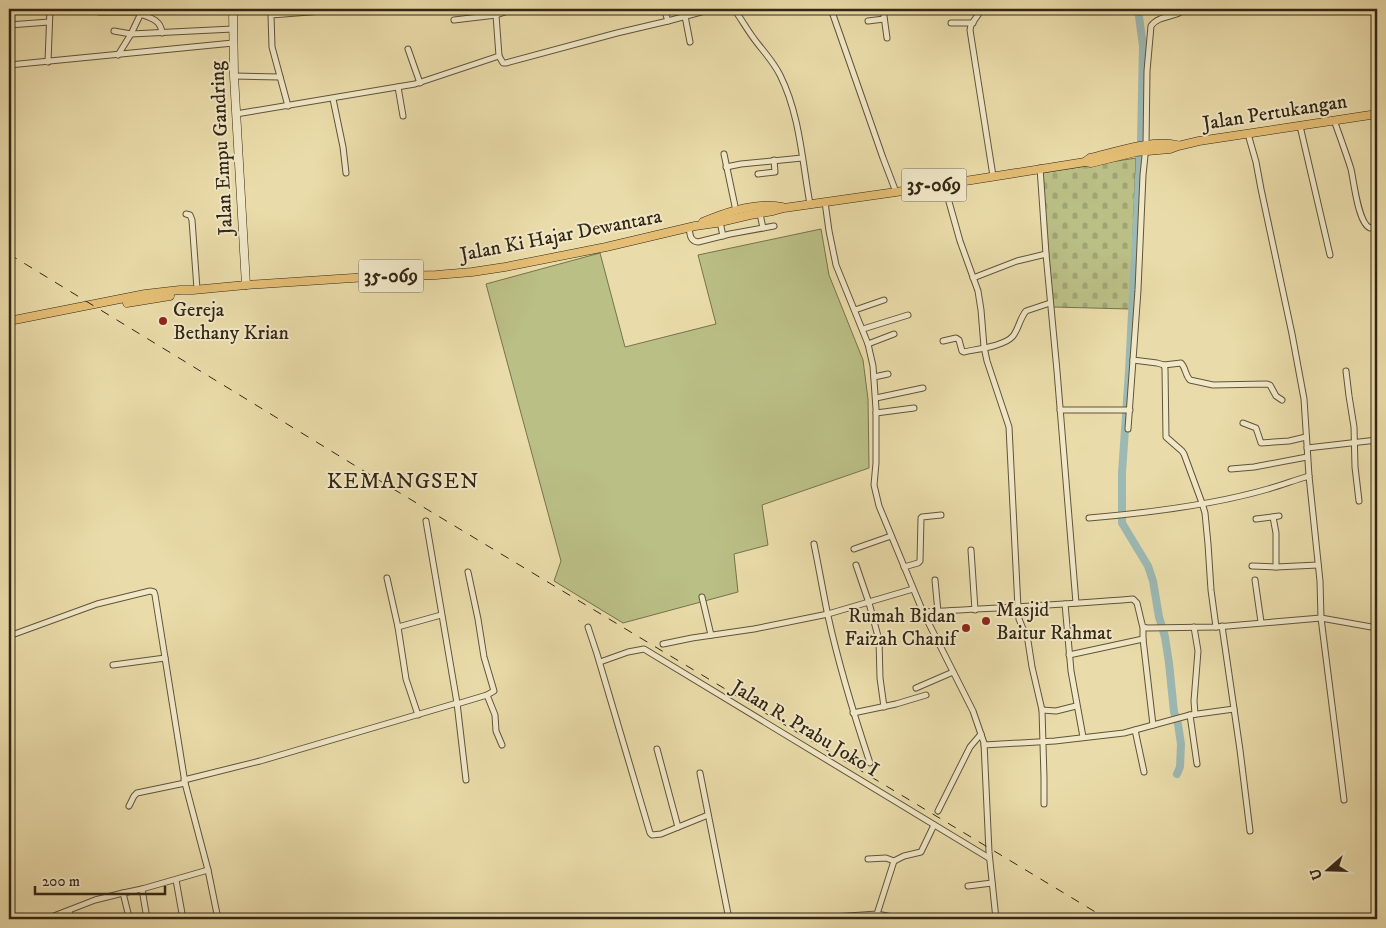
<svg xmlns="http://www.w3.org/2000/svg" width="1386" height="928" viewBox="0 0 1386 928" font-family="'IM FELL DW Pica',serif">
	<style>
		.grass { fill: #babf86; stroke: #76724d }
		.cemetery { fill: url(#cemetery-stones); stroke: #76724d }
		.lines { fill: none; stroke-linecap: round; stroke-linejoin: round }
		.river { stroke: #9cb9b4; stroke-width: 8 }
		.minor-casing { stroke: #60543a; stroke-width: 7 }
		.secondary-casing { stroke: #322614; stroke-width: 9 }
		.primary-casing { stroke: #322614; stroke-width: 9 }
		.minor { stroke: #f1e8c8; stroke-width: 5 }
		.secondary { stroke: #f1e8c8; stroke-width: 8 }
		.primary { stroke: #e5be75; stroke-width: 8 }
		.rail { stroke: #322614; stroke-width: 1; stroke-dasharray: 9 9; stroke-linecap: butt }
		.poi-dot { fill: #8f2418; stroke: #f1e8c8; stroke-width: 2 }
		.labels { text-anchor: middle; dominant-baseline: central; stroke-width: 4; stroke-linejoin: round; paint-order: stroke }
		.shield { fill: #f1e8c8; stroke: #6b604a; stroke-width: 1 }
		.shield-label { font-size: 19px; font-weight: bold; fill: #322614 }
		.street-label { font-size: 20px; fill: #322614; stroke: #f1e8c8 }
		.poi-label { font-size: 20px; fill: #322614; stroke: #f1e8c8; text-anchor: start }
		.quarter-label { font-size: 22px; letter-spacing: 1px; fill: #322614; stroke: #f1e8c8 }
	</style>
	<defs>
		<pattern id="cemetery-stones" width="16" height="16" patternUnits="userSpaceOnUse" patternTransform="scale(1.25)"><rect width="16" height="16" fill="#babf86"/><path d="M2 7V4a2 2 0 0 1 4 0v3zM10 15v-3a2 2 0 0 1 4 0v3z" fill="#a0a473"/></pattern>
	</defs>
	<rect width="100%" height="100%" fill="#eadcaa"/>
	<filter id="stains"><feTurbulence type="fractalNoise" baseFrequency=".004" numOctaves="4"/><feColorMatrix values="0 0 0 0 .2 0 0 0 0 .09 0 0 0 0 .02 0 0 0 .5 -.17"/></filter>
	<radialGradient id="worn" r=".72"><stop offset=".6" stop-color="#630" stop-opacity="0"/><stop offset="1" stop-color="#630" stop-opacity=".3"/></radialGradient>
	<!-- grass -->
	<polygon class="grass" points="821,229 829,275 863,360 868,399 869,468 762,505 768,545 734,554 738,592 623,623 554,581 561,561 486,284 600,253 625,347 716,324 698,255"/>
	<!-- cemetery -->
	<polygon class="cemetery" points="1136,158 1130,309 1053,307 1042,173"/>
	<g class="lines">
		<!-- river -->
		<polyline class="river" points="1138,9 1143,46 1141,141 1129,371 1122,473 1122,523 1148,566 1153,581 1159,617 1165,637 1169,663 1174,712 1178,724 1181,744 1180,767 1177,774"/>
		<defs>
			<g id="minor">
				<polyline points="664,9 668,21 712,9"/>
				<path d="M734,9C742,20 749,33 758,44C766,54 774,63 780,75C800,115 802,161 810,204"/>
				<polyline points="831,9 883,158 896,192"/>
				<polyline points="883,9 887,38"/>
				<polyline points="982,9 971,25 970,30 993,176"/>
				<path d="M1181,9L1179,13C1170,17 1157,17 1151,26L1147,71L1146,146L1143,175L1138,290L1133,360L1157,363L1164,365L1165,369L1166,437L1182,451L1184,454L1202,503L1205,513L1208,544L1211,590L1216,627"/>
				<polyline points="99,12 141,12"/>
				<path d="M140,14C151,18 161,20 162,33"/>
				<polyline points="685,16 690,42"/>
				<polyline points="454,20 496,15 495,9"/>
				<polyline points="868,21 884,19"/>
				<polyline points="951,23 973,23"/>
				<polyline points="9,25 49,22"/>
				<polyline points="114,31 131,34 233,29"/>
				<polyline points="408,49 420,83"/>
				<polyline points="118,55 131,34 143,9"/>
				<polyline points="499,56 503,63 506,63 617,33 668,21"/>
				<polyline points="48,62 50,9"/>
				<polyline points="9,65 233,43"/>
				<polyline points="234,76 280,77"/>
				<polyline points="398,87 403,116"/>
				<polyline points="333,99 343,147 346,173"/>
				<polyline points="288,106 272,47 271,15 348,9"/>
				<polyline points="236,114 415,84 499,56 496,15 514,9"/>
				<path d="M1334,120C1340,137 1346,153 1351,169C1354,182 1358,223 1370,228L1377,226"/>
				<polyline points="1300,126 1330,255"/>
				<polyline points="1248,134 1256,162 1261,189 1292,334 1304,399 1309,476 1320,581 1321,618 1344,800"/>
				<polyline points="724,154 736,211"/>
				<polyline points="726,167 741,164 802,158"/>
				<polyline points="1040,168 1046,254 1057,371 1076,603"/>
				<polyline points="758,174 775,172 774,160"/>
				<polyline points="944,184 960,241 978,291 981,310 984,347 987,361 1009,427 1018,608 1019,619 1028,641 1032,667 1042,710 1044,778 1044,804"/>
				<polyline points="825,202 829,231 836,265 868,344 873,366 876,409 876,463 874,485 879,506 923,612 973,711 984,743 989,852 996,919"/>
				<polyline points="186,214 190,215 192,220 197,289"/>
				<polyline points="760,214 763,228"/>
				<polyline points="720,222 723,236"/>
				<path d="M689,227C690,235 690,241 698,242L730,234L774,226"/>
				<polyline points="973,278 1017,261 1046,254"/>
				<polyline points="855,310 884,300"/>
				<polyline points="863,329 908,315"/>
				<path d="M943,341L956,338L959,340L962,351L964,352C977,349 1005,346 1013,336C1019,328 1020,318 1026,311L1050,303"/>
				<polyline points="868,344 894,334"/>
				<path d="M1164,365L1181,363C1186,368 1185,375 1190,380L1213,385L1267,384L1270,385L1276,396L1282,400"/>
				<polyline points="1346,371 1349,396 1354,427 1355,467 1359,501"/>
				<polyline points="874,377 888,374"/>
				<polyline points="876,398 923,388"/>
				<polyline points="1060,410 1130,410"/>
				<polyline points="876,413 914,408"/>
				<polyline points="1243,423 1256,428 1261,443 1289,441 1306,437"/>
				<polyline points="1128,429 1133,360"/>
				<polyline points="1307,448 1377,440"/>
				<polyline points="1231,469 1254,467 1307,457"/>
				<polyline points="1273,517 1276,533 1276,567"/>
				<path d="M1089,518C1147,513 1213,505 1268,489C1282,485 1295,480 1309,476"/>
				<polyline points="1256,519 1279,516"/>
				<polyline points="426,521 457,703 466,780"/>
				<path d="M814,544C819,568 823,592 828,616C839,666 854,715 870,763"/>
				<polyline points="854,549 891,536"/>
				<polyline points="971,550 975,610"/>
				<polyline points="856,565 869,603 879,640 880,678 884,707"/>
				<polyline points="1252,566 1276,567 1318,565"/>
				<polyline points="904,567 918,563 920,561 921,518 922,517 941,515"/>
				<polyline points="387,578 398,627 406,679 418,715"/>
				<polyline points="935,580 938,612"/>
				<polyline points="1255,580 1261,622"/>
				<polyline points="702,597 711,635"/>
				<polyline points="1065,604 1071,671 1083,737"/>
				<path d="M923,612C993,608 1063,605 1133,599L1137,603L1142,624L1143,627L1147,628L1216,627L1321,618L1377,628"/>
				<polyline points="1222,626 1240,750 1250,831"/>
				<polyline points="398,627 441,615"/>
				<polyline points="588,627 597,654 650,833 652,835 661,834 708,815"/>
				<polyline points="1143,627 1143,639 1153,725"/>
				<polyline points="1194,627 1198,651 1194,701 1195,714"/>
				<polyline points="9,636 97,604 150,591 154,592 155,595 185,783 208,870 218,919"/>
				<polyline points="663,644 692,638 754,629 828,614 913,589"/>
				<polyline points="1069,655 1143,639"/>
				<polyline points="600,662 628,652 644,649 989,858"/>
				<polyline points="113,665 165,658"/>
				<polyline points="916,688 953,672"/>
				<polyline points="487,695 495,715 496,731 502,745"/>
				<polyline points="457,704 487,695 494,691 484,657 478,619 468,572"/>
				<polyline points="1042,710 1056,711 1076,706"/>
				<polyline points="853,713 896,704 926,695"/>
				<polyline points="1190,715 1197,764"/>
				<polyline points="1135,730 1144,772"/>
				<polyline points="984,745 1055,741 1124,733 1190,715 1234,709"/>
				<polyline points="657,749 678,827"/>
				<polyline points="700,773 729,919"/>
				<polyline points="184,780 260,761 457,703"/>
				<polyline points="129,806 134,796 137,793 185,783"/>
				<polyline points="938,811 970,747 981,734"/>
				<polyline points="868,859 886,858 894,861"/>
				<polyline points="176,880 183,919"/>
				<polyline points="968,886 992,883"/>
				<polyline points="142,889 147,919"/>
				<polyline points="123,893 128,913 128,919"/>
				<polyline points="69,911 71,919"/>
				<polyline points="877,914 902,919"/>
				<polyline points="46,919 95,900 123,893 142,889 208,870"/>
				<polyline points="805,919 877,914 894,861 904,856 921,852 934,825"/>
			</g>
			<polyline id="secondary" points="233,9 234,76 246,285"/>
			<g id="primary">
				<path d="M1086,161L1090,158C1115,152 1153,139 1177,145"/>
				<path d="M703,222C726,212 757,202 782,207"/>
				<polyline points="127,303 170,296"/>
				<polyline points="9,321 145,294 180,290 193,290 246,285 368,277 436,275 472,272 505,267 606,247 695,226 716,223 750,215 773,211 784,208 896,192 1085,162 1091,163 1136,152 1170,149 1178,146 1199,141 1377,114"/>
			</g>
		</defs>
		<!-- minor casing -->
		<use href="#minor" class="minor-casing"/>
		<!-- secondary casing -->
		<use href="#secondary" class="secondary-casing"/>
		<!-- primary casing -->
		<use href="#primary" class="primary-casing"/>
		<!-- minor -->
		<use href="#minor" class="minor"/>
		<!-- secondary -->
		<use href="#secondary" class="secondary"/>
		<!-- primary -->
		<use href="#primary" class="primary"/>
		<!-- rail -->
		<polyline class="rail" points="9,254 390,487 1107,919"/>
	</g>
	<!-- markers -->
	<g class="poi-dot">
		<circle cx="163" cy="321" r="5"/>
		<circle cx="986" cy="621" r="5"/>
		<circle cx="966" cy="628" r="5"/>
	</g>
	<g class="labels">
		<!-- shield labels -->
		<g class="shield">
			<rect x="901.5" y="168.5" width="65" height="33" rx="4"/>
			<rect x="358.5" y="259.5" width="65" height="33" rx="4"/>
		</g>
		<g class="shield-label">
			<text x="934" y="185">35-069</text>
			<text x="391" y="276">35-069</text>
		</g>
		<!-- street labels -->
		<g class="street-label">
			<text transform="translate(1275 113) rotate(-9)">Jalan Pertukangan</text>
			<text transform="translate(222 148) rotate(-93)">Jalan Empu Gandring</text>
			<text transform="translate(561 236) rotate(-11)">Jalan Ki Hajar Dewantara</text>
			<text transform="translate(805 729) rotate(31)">Jalan R. Prabu Joko I</text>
		</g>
		<!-- poi labels -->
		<g class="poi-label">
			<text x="173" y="310">Gereja<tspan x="173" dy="23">Bethany Krian</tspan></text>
			<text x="996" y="610">Masjid<tspan x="996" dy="23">Baitur Rahmat</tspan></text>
			<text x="956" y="616" text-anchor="end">Rumah Bidan<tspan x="956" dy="23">Faizah Chanif</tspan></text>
		</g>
		<!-- quarter labels -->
		<g class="quarter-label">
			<text x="403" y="481">KEMANGSEN</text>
		</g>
	</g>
	<!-- margin -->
	<rect width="1386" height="928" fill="none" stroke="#eadcaa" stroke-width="30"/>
	<rect x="10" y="10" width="1366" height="908" fill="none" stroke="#322614" stroke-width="2.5"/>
	<rect x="15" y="15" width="1356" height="898" fill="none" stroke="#322614"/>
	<!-- north arrow -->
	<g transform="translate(1328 870) rotate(250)" stroke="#f1e8c8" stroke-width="4" paint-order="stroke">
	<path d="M0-4L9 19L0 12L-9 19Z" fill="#322614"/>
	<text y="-8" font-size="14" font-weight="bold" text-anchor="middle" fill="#322614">U</text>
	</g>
	<!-- scale -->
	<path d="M35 886v8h130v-8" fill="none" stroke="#322614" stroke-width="2.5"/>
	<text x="42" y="886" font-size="15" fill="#322614" stroke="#f1e8c8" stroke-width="4" paint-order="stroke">200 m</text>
	<rect width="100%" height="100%" filter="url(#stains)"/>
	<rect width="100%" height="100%" fill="url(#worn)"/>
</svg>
